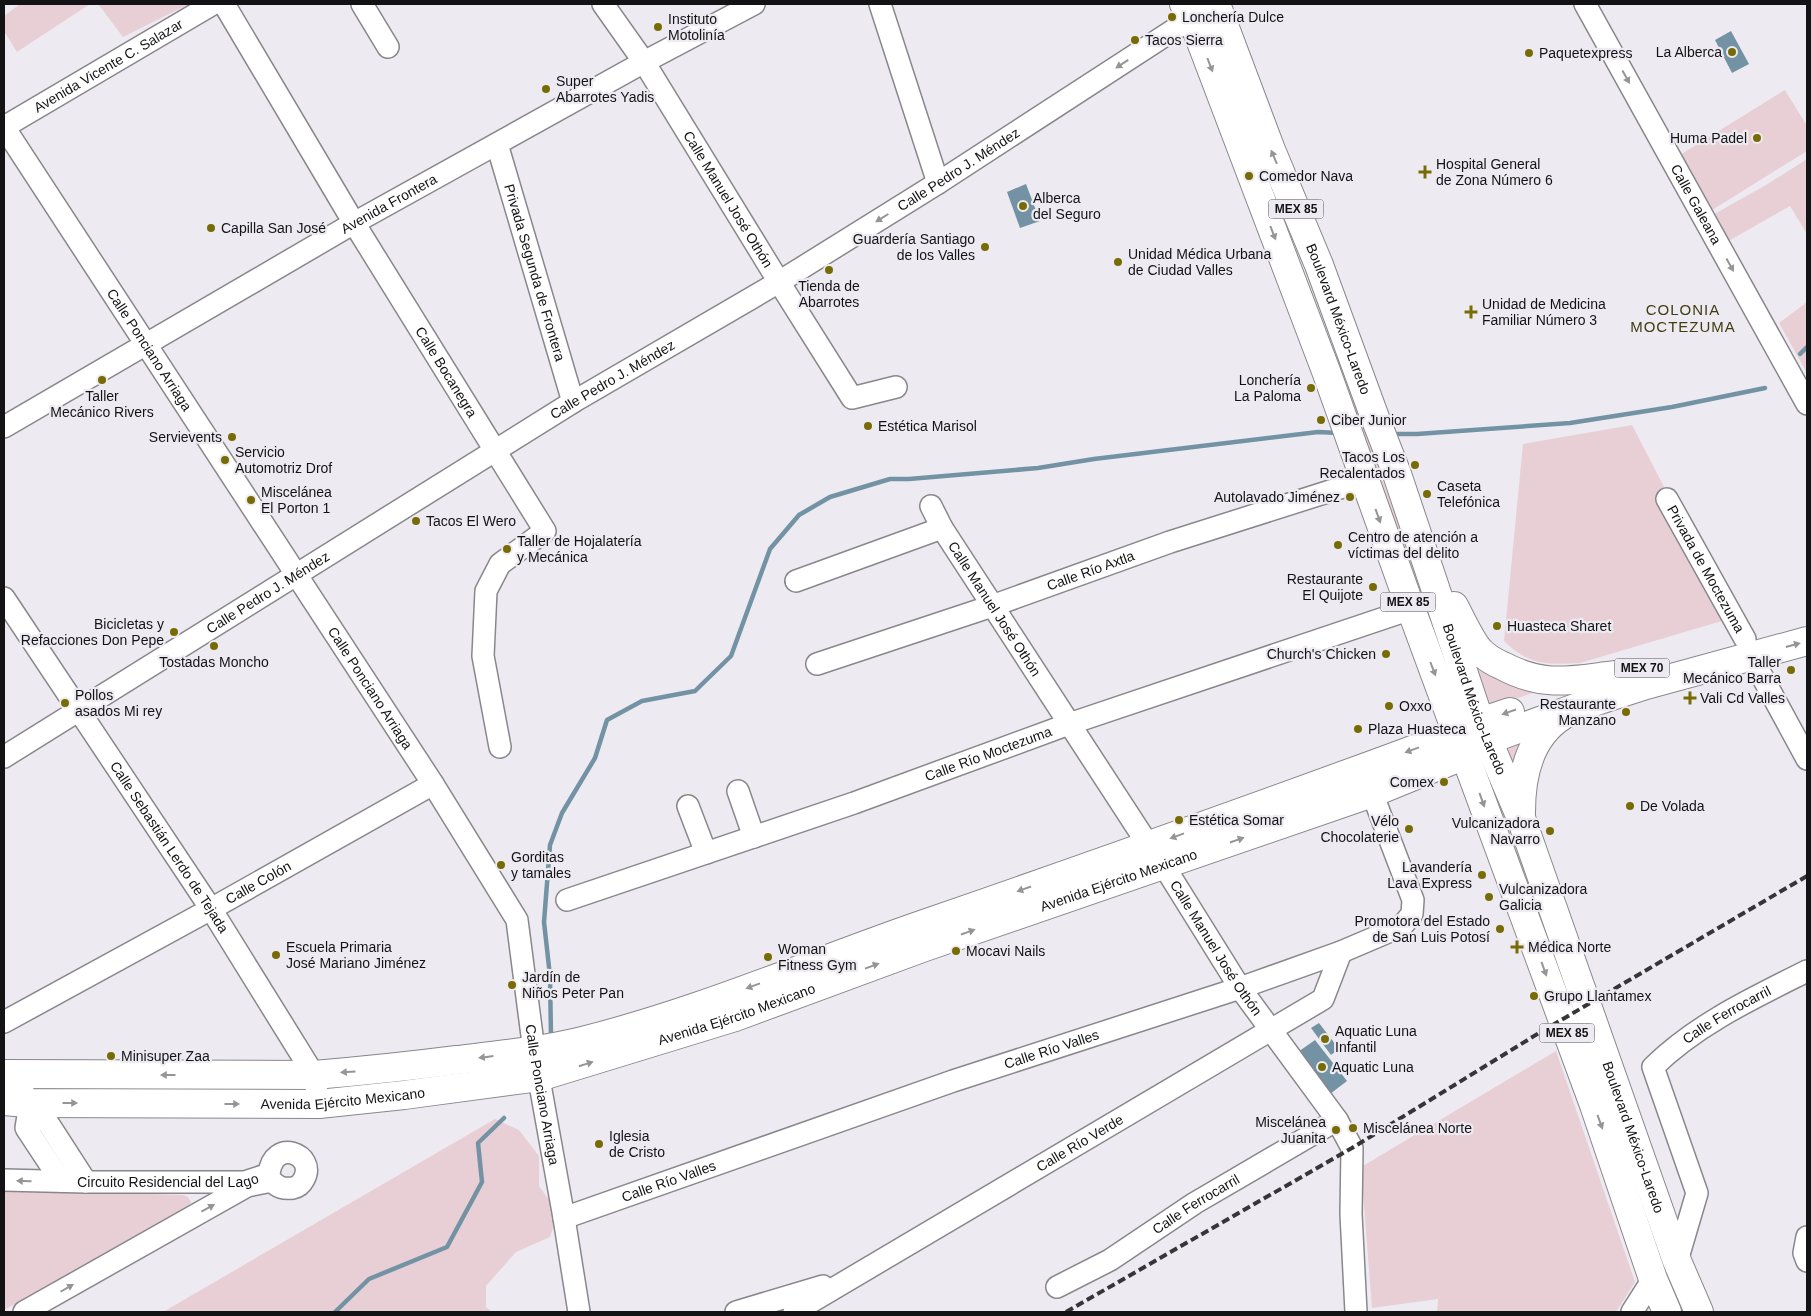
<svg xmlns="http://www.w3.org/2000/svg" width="1811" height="1316" viewBox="0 0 1811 1316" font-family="Arial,sans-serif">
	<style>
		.green { fill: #e8cfd5 }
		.water { fill: #7393a4 }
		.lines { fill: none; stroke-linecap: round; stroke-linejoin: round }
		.stream { stroke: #7393a4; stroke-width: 4.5 }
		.minor-casing { stroke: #89878c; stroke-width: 24 }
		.major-casing { stroke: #89878c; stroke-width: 30 }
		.minor { stroke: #fff; stroke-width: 21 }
		.major { stroke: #fff; stroke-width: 28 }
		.rail { stroke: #363538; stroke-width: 4; stroke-dasharray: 8 4; stroke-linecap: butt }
		.oneway { fill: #959596 }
		.poi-dot { fill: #776b05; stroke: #edebf1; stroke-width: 2 }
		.labels { text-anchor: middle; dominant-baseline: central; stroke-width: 4.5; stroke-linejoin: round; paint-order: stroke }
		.shield { fill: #edebf1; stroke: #545457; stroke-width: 1 }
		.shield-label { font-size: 12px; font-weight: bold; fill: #131315 }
		.poi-label { font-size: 14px; fill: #131315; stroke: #edebf1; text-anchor: start }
		.street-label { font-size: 14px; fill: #131315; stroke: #edebf1 }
		.neighbourhood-label { font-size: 15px; letter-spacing: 1px; fill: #413c12; stroke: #edebf1 }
	</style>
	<rect width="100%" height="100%" fill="#edebf1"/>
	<!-- green -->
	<g class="green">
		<polygon points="20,4 90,4 17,52 4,31 4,16"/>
		<polygon points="98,4 189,4 123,37"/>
		<polygon points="1785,90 1807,126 1807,151 1709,212 1675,158"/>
		<polygon points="1807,159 1807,234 1790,206 1725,243 1709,217 1766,185"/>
		<polygon points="1807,302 1807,373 1779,323"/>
		<polygon points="1338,354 1362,415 1356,413 1334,357 1334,355"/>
		<polygon points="1356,420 1362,422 1380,473 1376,474"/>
		<path d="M1632,425L1732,618L1580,663C1548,665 1528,665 1504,641L1523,444Z"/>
		<polygon points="1381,475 1462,703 1420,600 1377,476"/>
		<path d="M1466,656C1489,674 1506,684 1535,692L1484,710Z"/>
		<polygon points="1537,729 1514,783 1500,744"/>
		<polygon points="1481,763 1485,768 1576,1005 1565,1011"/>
		<polygon points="1556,1051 1635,1282 1616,1312 1437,1312 1438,1299 1372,1308 1361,1167"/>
		<polygon points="259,1086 256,1091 103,1090 103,1087"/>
		<polygon points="495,1119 519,1130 539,1156 539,1186 558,1213 550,1237 516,1252 486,1286 486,1307 492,1312 163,1312"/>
		<polygon points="4,1189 183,1195 188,1197 191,1202 189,1206 4,1310"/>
		<polygon points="1663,1238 1689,1312 1679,1312 1657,1249"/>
	</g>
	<!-- water -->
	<g class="water">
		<polygon points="1731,31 1749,64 1732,73 1715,40"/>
		<polygon points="1026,184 1040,221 1020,228 1007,192"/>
		<polygon points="1319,1023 1339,1049 1331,1055 1311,1028"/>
		<polygon points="1315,1040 1347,1081 1330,1094 1298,1052"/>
	</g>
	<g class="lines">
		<!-- stream -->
		<g class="stream">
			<polyline points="1800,354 1807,347"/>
			<polyline points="1392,434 1417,434 1570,423 1672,407 1765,388"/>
			<polyline points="551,1037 550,976 544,922 550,845 562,813 595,758 607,720 642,701 695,691 731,656 770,549 799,515 830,497 890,479 909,479 1038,468 1094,459 1318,432 1339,433"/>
			<polyline points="335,1312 369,1279 447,1247 482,1182 478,1143 504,1118"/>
		</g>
		<defs>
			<g id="minor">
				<path id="s1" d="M224,4L354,223L545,531L500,564L486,591L483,656L500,747"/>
				<polyline points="362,4 388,47"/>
				<path id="s2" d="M603,4L644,62L779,282L852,398L896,387"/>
				<polyline points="880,4 938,183"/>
				<path id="s3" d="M1585,4L1807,404"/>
				<path id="s4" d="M4,127L433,784L517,920L534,1051L564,1218L579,1312"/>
				<path id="s5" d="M4,127L213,4"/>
				<path id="s6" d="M497,144L573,402"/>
				<path id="s7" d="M4,427L354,223L644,62L754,4"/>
				<path id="s8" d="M1667,499L1745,639"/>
				<path id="s9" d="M931,506L942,528L1149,846L1164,866L1240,988L1337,1120L1352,1148L1351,1214L1356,1312"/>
				<polyline points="796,581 942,528"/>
				<path id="s10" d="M4,598L211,909L314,1075L319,1104"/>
				<polyline points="1751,656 1807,759"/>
				<path id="s11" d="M817,664L992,606L1170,542L1365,480"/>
				<path id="s12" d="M4,757L573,402L779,282L938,183L1192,18L1204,12"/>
				<polyline points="738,791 754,837"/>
				<polyline points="688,806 706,853"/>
				<path id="s13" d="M567,900L854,803L1069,724L1411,609"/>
				<path id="s14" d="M4,1022L211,909L433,784"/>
				<polyline points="18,1075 29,1110 26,1128 61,1181"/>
				<polyline points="29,1110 48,1123 86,1182"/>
				<path id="s15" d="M4,1180L86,1182H245L269,1174C273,1137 317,1154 304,1179C302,1183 298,1187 293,1188C284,1189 278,1188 272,1181L247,1186L24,1312"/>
				<path id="s16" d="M564,1218L953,1081L1240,988L1341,952L1402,926L1412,914L1413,900L1372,793"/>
				<polyline points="1807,1237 1804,1253 1807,1261"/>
				<path id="s17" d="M1677,1261L1697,1193L1653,1067C1697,1024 1753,998 1807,971"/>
				<path id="s18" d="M1057,1287L1110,1260L1195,1203L1337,1120"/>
				<polyline points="736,1312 823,1286"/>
				<path id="s19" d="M794,1312L1323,999L1341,952"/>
				<polyline points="1632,1312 1653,1279"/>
			</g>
			<g id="major">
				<polyline points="1184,4 1192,18 1326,371 1411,609 1594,1105 1653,1279 1667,1312"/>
				<path id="s20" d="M1216,4L1271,150L1319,265L1374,415L1397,474L1480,722L1521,818L1677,1261L1699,1312"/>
				<path d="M1454,606C1460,617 1472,644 1481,652C1487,658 1496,663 1503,666C1545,688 1571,680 1616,675"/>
				<path d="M1521,812C1521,775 1529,737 1562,716"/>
				<path d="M4,1074L314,1075C362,1071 410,1066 457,1060C500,1055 541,1051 582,1041C699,1012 811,963 924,924C1103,862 1281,799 1458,733L1480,722L1510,712"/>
				<path id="s21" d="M4,1101L27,1103L319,1104L404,1095L539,1077L735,1017L922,948L1372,793L1465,755L1488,740L1578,707L1646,685L1807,641"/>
			</g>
		</defs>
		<!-- minor casing -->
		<use href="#minor" class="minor-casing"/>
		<!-- major casing -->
		<use href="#major" class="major-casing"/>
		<!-- minor -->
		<use href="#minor" class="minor"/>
		<!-- major -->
		<use href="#major" class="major"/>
		<!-- rail -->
		<polyline class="rail" points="1066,1312 1352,1148 1539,1033 1807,876"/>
	</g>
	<!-- one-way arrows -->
	<defs><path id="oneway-solid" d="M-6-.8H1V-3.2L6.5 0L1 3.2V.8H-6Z" transform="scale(1.25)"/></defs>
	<g class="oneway">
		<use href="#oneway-solid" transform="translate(1122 64) rotate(147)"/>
		<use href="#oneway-solid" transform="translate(1210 65) rotate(69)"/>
		<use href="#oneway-solid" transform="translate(1626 77) rotate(61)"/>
		<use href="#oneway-solid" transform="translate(1274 157) rotate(-113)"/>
		<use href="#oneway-solid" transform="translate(882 218) rotate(148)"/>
		<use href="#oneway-solid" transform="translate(1273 233) rotate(69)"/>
		<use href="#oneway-solid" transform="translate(1730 265) rotate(61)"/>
		<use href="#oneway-solid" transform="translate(1378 516) rotate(70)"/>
		<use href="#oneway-solid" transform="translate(1793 645) rotate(-15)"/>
		<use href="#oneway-solid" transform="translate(1433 669) rotate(69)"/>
		<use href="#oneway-solid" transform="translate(1509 712) rotate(161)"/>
		<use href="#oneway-solid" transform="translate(1412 750) rotate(160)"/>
		<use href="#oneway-solid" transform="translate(1482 800) rotate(70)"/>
		<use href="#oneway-solid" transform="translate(1177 836) rotate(160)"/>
		<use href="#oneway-solid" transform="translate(1237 840) rotate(-19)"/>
		<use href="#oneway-solid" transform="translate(1024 889) rotate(161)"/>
		<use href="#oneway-solid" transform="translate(968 932) rotate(-19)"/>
		<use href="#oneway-solid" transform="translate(872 966) rotate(-20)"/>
		<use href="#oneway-solid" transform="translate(1544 969) rotate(70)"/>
		<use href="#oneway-solid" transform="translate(753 986) rotate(160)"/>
		<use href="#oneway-solid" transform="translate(486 1057) rotate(173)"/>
		<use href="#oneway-solid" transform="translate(586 1064) rotate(-17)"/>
		<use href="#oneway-solid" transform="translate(348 1072) rotate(176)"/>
		<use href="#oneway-solid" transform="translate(168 1075) rotate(180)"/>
		<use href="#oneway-solid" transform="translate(70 1103)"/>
		<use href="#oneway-solid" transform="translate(232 1104)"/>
		<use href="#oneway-solid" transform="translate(1600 1122) rotate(70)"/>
		<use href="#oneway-solid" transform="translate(24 1181) rotate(-179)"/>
		<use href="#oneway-solid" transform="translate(208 1208) rotate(-29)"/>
		<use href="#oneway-solid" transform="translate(67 1288) rotate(-30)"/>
	</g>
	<!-- markers -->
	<g class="poi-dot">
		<circle cx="1172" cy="17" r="5"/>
		<circle cx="658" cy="27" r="5"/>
		<circle cx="1135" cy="40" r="5"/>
		<circle cx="1732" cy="52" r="5"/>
		<circle cx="1529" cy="53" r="5"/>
		<circle cx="546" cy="89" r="5"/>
		<circle cx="1757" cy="138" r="5"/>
		<path d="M1422.5 164.5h5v5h5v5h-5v5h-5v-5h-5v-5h5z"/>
		<circle cx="1249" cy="176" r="5"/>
		<circle cx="1023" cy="206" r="5"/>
		<circle cx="211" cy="228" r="5"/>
		<circle cx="985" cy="247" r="5"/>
		<circle cx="1118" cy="262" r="5"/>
		<circle cx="829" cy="270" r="5"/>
		<path d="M1468.5 304.5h5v5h5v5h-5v5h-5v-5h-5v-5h5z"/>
		<circle cx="102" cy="380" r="5"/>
		<circle cx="1311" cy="388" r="5"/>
		<circle cx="1321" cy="420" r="5"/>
		<circle cx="868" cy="426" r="5"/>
		<circle cx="232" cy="437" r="5"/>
		<circle cx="225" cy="460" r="5"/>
		<circle cx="1415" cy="465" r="5"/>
		<circle cx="1427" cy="494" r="5"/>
		<circle cx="1350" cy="497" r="5"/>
		<circle cx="251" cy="500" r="5"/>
		<circle cx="416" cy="521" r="5"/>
		<circle cx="1338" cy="545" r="5"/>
		<circle cx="507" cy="549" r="5"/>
		<circle cx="1373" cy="587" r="5"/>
		<circle cx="1497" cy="626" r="5"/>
		<circle cx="174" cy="632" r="5"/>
		<circle cx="214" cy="646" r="5"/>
		<circle cx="1386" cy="654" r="5"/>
		<circle cx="1791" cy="670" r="5"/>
		<path d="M1687.5 690.5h5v5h5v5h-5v5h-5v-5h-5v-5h5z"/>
		<circle cx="65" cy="703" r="5"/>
		<circle cx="1389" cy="706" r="5"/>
		<circle cx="1626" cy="712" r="5"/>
		<circle cx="1358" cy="729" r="5"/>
		<circle cx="1444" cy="782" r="5"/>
		<circle cx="1630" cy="806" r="5"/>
		<circle cx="1179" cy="820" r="5"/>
		<circle cx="1409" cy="829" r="5"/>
		<circle cx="1550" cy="831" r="5"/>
		<circle cx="501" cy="865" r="5"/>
		<circle cx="1482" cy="875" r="5"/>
		<circle cx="1489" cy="897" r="5"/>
		<circle cx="1500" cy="929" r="5"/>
		<path d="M1514.5 939.5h5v5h5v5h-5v5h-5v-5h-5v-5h5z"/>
		<circle cx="956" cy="951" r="5"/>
		<circle cx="276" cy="955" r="5"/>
		<circle cx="768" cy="957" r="5"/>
		<circle cx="512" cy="985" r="5"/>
		<circle cx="1534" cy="996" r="5"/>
		<circle cx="1325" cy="1039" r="5"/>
		<circle cx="111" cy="1056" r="5"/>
		<circle cx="1322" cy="1067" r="5"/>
		<circle cx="1353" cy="1128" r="5"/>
		<circle cx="1336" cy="1130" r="5"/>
		<circle cx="599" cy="1144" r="5"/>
	</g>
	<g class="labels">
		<!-- shield labels -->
		<g class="shield">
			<rect x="1268.5" y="199.5" width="55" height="19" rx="4"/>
			<rect x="1380.5" y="592.5" width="55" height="19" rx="4"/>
			<rect x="1614.5" y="658.5" width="55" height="19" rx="4"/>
			<rect x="1539.5" y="1023.5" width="55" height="19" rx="4"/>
		</g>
		<g class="shield-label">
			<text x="1296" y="209">MEX 85</text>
			<text x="1408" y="602">MEX 85</text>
			<text x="1642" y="668">MEX 70</text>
			<text x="1567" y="1033">MEX 85</text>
		</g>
		<!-- poi labels -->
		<g class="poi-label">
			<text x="1182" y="17">Lonchería Dulce</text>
			<text x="668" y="19">Instituto<tspan x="668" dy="16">Motolinía</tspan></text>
			<text x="1145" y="40">Tacos Sierra</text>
			<text x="1722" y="52" text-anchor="end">La Alberca</text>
			<text x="1539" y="53">Paquetexpress</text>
			<text x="556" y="81">Super<tspan x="556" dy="16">Abarrotes Yadis</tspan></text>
			<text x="1747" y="138" text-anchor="end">Huma Padel</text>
			<text x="1436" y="164">Hospital General<tspan x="1436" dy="16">de Zona Número 6</tspan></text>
			<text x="1259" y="176">Comedor Nava</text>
			<text x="1033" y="198">Alberca<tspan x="1033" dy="16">del Seguro</tspan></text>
			<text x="221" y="228">Capilla San José</text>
			<text x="975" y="239" text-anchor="end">Guardería Santiago<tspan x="975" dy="16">de los Valles</tspan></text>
			<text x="1128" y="254">Unidad Médica Urbana<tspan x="1128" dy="16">de Ciudad Valles</tspan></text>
			<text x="829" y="286" text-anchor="middle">Tienda de<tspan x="829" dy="16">Abarrotes</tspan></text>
			<text x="1482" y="304">Unidad de Medicina<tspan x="1482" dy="16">Familiar Número 3</tspan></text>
			<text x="1301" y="380" text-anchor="end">Lonchería<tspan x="1301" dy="16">La Paloma</tspan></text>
			<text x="102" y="396" text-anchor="middle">Taller<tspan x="102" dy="16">Mecánico Rivers</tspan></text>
			<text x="1331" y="420">Ciber Junior</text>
			<text x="878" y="426">Estética Marisol</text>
			<text x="222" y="437" text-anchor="end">Servievents</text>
			<text x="235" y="452">Servicio<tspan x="235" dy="16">Automotriz Drof</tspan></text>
			<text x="1405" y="457" text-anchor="end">Tacos Los<tspan x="1405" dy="16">Recalentados</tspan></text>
			<text x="1437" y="486">Caseta<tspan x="1437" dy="16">Telefónica</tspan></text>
			<text x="261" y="492">Miscelánea<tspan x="261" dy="16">El Porton 1</tspan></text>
			<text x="1340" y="497" text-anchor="end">Autolavado Jiménez</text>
			<text x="426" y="521">Tacos El Wero</text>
			<text x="1348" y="537">Centro de atención a<tspan x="1348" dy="16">víctimas del delito</tspan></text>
			<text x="517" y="541">Taller de Hojalatería<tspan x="517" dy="16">y Mecánica</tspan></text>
			<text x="1363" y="579" text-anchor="end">Restaurante<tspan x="1363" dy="16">El Quijote</tspan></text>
			<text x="164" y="624" text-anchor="end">Bicicletas y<tspan x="164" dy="16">Refacciones Don Pepe</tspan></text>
			<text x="1507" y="626">Huasteca Sharet</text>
			<text x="1376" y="654" text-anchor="end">Church's Chicken</text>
			<text x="214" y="662" text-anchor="middle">Tostadas Moncho</text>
			<text x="1781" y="662" text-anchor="end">Taller<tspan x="1781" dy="16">Mecánico Barra</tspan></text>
			<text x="75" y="695">Pollos<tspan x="75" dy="16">asados Mi rey</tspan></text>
			<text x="1700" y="698">Vali Cd Valles</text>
			<text x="1616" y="704" text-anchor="end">Restaurante<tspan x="1616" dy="16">Manzano</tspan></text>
			<text x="1399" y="706">Oxxo</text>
			<text x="1368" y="729">Plaza Huasteca</text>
			<text x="1434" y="782" text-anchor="end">Comex</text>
			<text x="1640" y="806">De Volada</text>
			<text x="1189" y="820">Estética Somar</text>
			<text x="1399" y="821" text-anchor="end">Vélo<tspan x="1399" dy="16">Chocolaterie</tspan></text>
			<text x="1540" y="823" text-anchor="end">Vulcanizadora<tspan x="1540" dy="16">Navarro</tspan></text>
			<text x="511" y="857">Gorditas<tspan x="511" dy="16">y tamales</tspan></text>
			<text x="1472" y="867" text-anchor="end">Lavandería<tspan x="1472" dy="16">Lava Express</tspan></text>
			<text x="1499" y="889">Vulcanizadora<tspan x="1499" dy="16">Galicia</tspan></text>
			<text x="1490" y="921" text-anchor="end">Promotora del Estado<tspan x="1490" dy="16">de San Luis Potosí</tspan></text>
			<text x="286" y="947">Escuela Primaria<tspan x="286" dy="16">José Mariano Jiménez</tspan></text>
			<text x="1528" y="947">Médica Norte</text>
			<text x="778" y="949">Woman<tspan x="778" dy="16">Fitness Gym</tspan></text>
			<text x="966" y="951">Mocavi Nails</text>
			<text x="522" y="977">Jardín de<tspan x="522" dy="16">Niños Peter Pan</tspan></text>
			<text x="1544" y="996">Grupo Llantamex</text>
			<text x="1335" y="1031">Aquatic Luna<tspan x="1335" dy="16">Infantil</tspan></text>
			<text x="121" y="1056">Minisuper Zaa</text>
			<text x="1332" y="1067">Aquatic Luna</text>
			<text x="1326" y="1122" text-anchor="end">Miscelánea<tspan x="1326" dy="16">Juanita</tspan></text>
			<text x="1363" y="1128">Miscelánea Norte</text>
			<text x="609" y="1136">Iglesia<tspan x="609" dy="16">de Cristo</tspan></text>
		</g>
		<!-- street labels -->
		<g class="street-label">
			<text stroke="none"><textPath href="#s5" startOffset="121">Avenida Vicente C. Salazar</textPath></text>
			<text stroke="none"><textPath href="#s12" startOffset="1121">Calle Pedro J. Méndez</textPath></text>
			<text stroke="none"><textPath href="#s2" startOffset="232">Calle Manuel José Othón</textPath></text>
			<text stroke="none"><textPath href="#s7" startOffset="445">Avenida Frontera</textPath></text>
			<text stroke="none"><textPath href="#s3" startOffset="229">Calle Galeana</textPath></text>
			<text stroke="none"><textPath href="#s6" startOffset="134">Privada Segunda de Frontera</textPath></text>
			<text stroke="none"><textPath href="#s20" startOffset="338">Boulevard México-Laredo</textPath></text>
			<text stroke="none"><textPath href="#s4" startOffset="266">Calle Ponciano Arriaga</textPath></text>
			<text stroke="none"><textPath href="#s1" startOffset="430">Calle Bocanegra</textPath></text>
			<text stroke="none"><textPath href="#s12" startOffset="716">Calle Pedro J. Méndez</textPath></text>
			<text stroke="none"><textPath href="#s8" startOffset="80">Privada de Moctezuma</textPath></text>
			<text stroke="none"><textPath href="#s11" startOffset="289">Calle Río Axtla</textPath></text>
			<text stroke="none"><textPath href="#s12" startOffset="311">Calle Pedro J. Méndez</textPath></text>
			<text stroke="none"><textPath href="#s9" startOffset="121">Calle Manuel José Othón</textPath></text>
			<text stroke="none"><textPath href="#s4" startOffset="670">Calle Ponciano Arriaga</textPath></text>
			<text stroke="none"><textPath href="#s20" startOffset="742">Boulevard México-Laredo</textPath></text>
			<text stroke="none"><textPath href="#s13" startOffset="446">Calle Río Moctezuma</textPath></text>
			<text stroke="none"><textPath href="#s10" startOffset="299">Calle Sebastián Lerdo de Tejada</textPath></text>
			<text stroke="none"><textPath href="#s21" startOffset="1149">Avenida Ejército Mexicano</textPath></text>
			<text stroke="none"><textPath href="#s14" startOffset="290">Calle Colón</textPath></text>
			<text stroke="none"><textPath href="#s9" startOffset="526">Calle Manuel José Othón</textPath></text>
			<text stroke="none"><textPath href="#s21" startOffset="744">Avenida Ejército Mexicano</textPath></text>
			<text stroke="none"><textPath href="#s17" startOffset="295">Calle Ferrocarril</textPath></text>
			<text stroke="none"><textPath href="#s16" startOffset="516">Calle Río Valles</textPath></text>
			<text stroke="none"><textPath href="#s4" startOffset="1121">Calle Ponciano Arriaga</textPath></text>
			<text stroke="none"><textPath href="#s21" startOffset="339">Avenida Ejército Mexicano</textPath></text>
			<text stroke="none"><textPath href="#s20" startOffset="1208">Boulevard México-Laredo</textPath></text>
			<text stroke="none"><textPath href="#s19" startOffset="332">Calle Río Verde</textPath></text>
			<text stroke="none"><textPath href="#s15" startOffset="164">Circuito Residencial del Lago</textPath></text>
			<text stroke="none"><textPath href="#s16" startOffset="111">Calle Río Valles</textPath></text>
			<text stroke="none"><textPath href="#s18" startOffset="162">Calle Ferrocarril</textPath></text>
		</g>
		<!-- neighbourhood labels -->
		<g class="neighbourhood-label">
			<text x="1683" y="309">COLONIA<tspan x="1683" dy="17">MOCTEZUMA</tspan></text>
		</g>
	</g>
	<!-- border -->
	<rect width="1811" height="1316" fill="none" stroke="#131315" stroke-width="10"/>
</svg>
